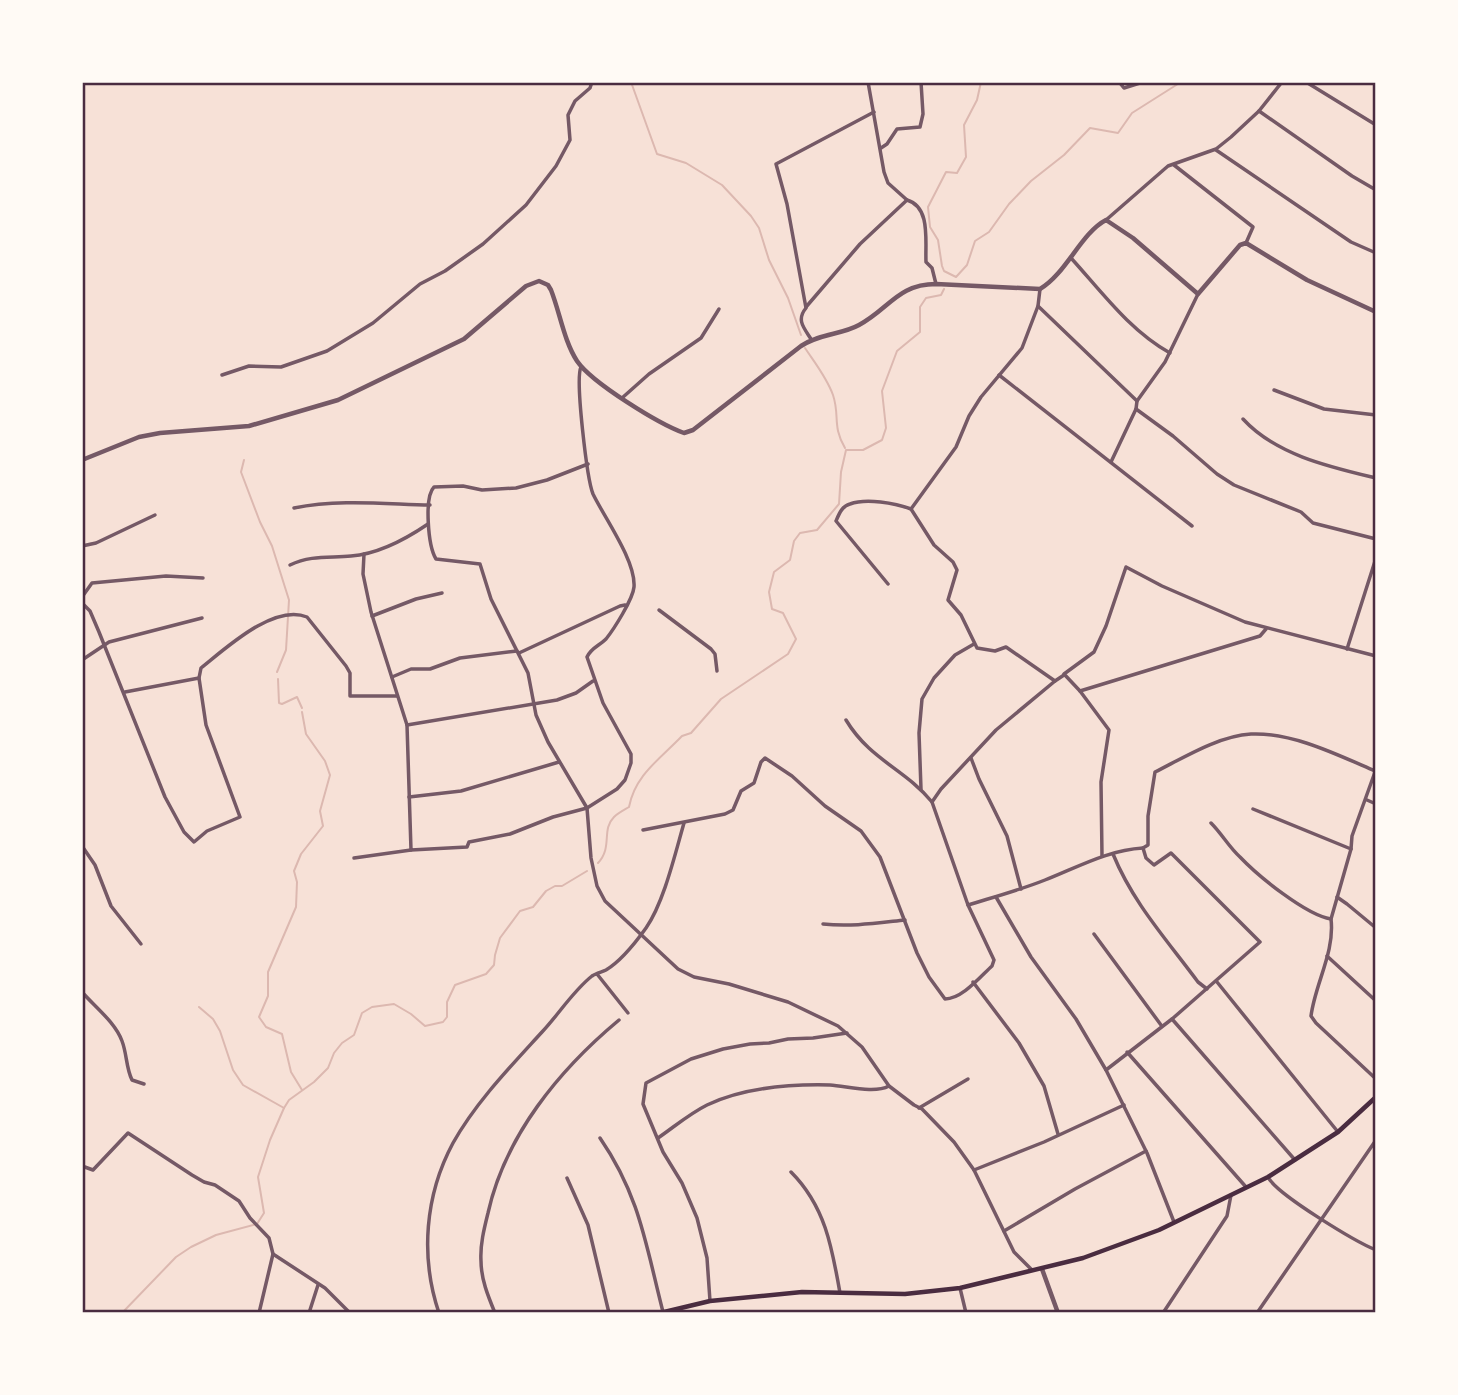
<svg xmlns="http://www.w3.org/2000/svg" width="1458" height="1395" viewBox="0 0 1458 1395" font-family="'Source Sans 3',sans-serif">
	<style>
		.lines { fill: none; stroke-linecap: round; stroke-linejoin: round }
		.stream { stroke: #dcb8b0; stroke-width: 2 }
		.minor { stroke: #755966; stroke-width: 3.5 }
		.tertiary { stroke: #755966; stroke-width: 4.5 }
		.secondary { stroke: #4a2c40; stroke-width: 4.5 }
		.neatline { fill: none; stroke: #4a2c40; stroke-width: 2.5 }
	</style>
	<rect width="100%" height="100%" fill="#f7e1d7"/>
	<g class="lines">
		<!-- stream -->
		<g class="stream">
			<polyline points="631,82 657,154 686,163 722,185 751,216 759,228 769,260 788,298 801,335"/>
			<polyline points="981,82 977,100 964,125 966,157 957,173 946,172 928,207 930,227 938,240 942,266 944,271 956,277 967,265 975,241 989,232 1009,204 1031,181 1064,155 1090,128 1118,133 1132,113 1181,82"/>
			<path d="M805,348C815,363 827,378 833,395C840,416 832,426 845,448"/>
			<polyline points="244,460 241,472 260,522 272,546 289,600 286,650 277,672"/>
			<polyline points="278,679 279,703 282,704 297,697 302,708"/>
			<path d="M598,863C613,847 601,830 614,817C618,813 624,810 629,807C635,775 660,759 682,736L691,733L721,699L788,654L796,639L783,613L772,609L769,592L774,572L790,560L794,541L800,533L817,530L839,504L841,472L846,450H863L882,440L886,428L882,391L897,351L920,332V307L926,298L941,295L944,289"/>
			<polyline points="199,1007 213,1019 220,1031 233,1070 243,1085 284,1108"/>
			<polyline points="302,1090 291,1072 282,1034 266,1027 259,1017 268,996 268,972 296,907 297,882 294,871 301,854 323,826 320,811 330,775 325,761 306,734 302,712"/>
			<polyline points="122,1313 176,1257 191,1247 216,1235 257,1224 264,1213 258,1177 270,1140 284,1108 289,1100 314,1082 328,1068 334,1053 342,1043 354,1035 362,1013 372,1007 394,1004 411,1014 425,1026 443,1022 447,1017 447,1002 455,985 486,974 494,965 495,955 500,938 520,911 533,907 546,891 555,886 562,886 587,871"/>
		</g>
		<!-- minor -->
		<g class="minor">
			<polyline points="868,82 884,172 888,183 907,200"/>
			<polyline points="1119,82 1124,88 1143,82"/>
			<polyline points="1306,82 1376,125"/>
			<polyline points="1259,111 1352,176 1376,190"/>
			<polyline points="881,148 887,144 897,129 920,127 923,114 921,82"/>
			<polyline points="1216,150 1351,242 1376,253"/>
			<polyline points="1174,165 1253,227 1246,243"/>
			<polyline points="1106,220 1168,166 1216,149 1231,137 1259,111 1282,82"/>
			<path d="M1071,258C1101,291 1130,331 1170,353"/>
			<polyline points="1038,306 1137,401"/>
			<path d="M806,307L860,244L907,200C931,207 925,241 926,262L932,268L936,284"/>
			<path d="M811,339C804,328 796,320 806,308L787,204L776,164L874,112"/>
			<polyline points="222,375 249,366 281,367 327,351 373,323 420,284 445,271 483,244 526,205 556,166 570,140 568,115 575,101 590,88 592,82"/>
			<polyline points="999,375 1192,526"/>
			<polyline points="1274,390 1324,409 1376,415"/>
			<polyline points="622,398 649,374 701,338 719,309"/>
			<polyline points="1136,409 1137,401 1165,362 1198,294"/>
			<path d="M1243,419C1276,455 1330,467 1376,478"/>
			<polyline points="1111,462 1136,409 1173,436 1217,474 1234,485 1301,512 1313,523 1376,539"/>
			<path d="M588,464L547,480L516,488L482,490L463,486L434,487C424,497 428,546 436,559L480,564L491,599L528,673L536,715L548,742L587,808L591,858L597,886L605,901L678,969L694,977L729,984L788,1002L838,1026L862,1047L889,1086L914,1105L922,1109L954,1142L974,1170L1014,1252L1032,1270"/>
			<path d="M294,508C339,499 384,504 430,505"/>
			<polyline points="911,509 956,447 969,416 981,397 1022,348 1038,306 1040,289"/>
			<polyline points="82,546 96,543 155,515"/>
			<path d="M364,554L363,574L371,612L407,725L411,850L467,847L469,842L510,834L553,817L587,808L617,789L625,780L631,763V754L603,703L587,657C591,648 599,646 606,639C614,629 633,599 634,587C636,561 604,517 593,494C587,479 575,379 581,367"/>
			<path d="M290,565C311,555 329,558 351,556C378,554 406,539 428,524"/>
			<path d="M888,584L836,521C839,514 842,506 850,504C866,498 895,503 911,509L934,545L953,562L957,570L948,600L961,615L977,648L995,651L1006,647L1055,681L1064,675"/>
			<polyline points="82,597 92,583 166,576 203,578"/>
			<polyline points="82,603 90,611 99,632 165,797 184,832 194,842 207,831 240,817 206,725 199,678 125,692"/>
			<polyline points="659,610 711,649 715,654 717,671"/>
			<polyline points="372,616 416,599 442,593"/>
			<polyline points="1347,649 1376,558"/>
			<polyline points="519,653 620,606 625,605"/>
			<polyline points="82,660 109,642 202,618"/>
			<polyline points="392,677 411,669 430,669 460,658 517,651"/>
			<path d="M199,678L201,668C225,649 274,603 307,617L346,666L350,673V696H397"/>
			<path d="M1055,681L996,730L941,789L932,802L968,905C994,897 1020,890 1045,880C1078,867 1108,850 1143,848"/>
			<polyline points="1080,691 1260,636 1266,629"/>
			<path d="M846,720C870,760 905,769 932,802"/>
			<polyline points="407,725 557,700 576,693 593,681"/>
			<polyline points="971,758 979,779 1007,836 1021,889"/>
			<path d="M1375,772L1352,836L1351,849L1331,919C1335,952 1315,984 1311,1016L1316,1023L1376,1079"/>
			<polyline points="921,789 919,733 922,699 934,678 955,655 974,644"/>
			<polyline points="409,797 461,791 559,762"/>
			<polyline points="1367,800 1376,804"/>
			<polyline points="1253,809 1351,849"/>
			<path d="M1211,823C1222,834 1229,847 1240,857C1258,876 1306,915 1331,919"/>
			<path d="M643,830L725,814L733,810L741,791L754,783L761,762L765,758L792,776L825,806L861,831L880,857L917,953L929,977L945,999C962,999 980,977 992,966L994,960L968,905"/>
			<polyline points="82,846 95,865 111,906 141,944"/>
			<path d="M1113,854C1133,903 1167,940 1198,982L1207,989"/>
			<polyline points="1102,856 1101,782 1109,730 1080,691 1064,674 1094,652 1106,626 1126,567 1162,586 1245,622 1376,656"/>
			<polyline points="354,858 411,850"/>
			<polyline points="996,897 1031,957 1076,1019 1106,1070 1147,1153 1174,1222"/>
			<polyline points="1337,897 1347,904 1376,928"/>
			<path d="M823,924C851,927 877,923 905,920"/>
			<polyline points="1094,934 1161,1025"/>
			<polyline points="1327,956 1376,1001"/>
			<polyline points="597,974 628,1013"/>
			<polyline points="973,982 1019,1043 1044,1086 1058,1134"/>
			<polyline points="1217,982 1338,1132"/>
			<path d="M82,992C95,1007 115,1022 122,1041C127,1054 126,1068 132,1080L144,1084"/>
			<polyline points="1172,1019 1295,1160"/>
			<polyline points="1127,1052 1246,1187"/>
			<path d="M1106,1070L1172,1019L1260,942L1171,853L1154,865L1146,858L1143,848L1148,845V816L1155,772C1183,758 1218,736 1251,734C1292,732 1338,755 1375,771"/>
			<polyline points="919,1108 968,1079"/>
			<path d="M600,1138C640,1196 646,1246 663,1312"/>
			<path d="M658,1138C674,1127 689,1114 707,1105C745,1087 790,1084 830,1085C847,1086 874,1094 889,1086"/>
			<polyline points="82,1166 93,1170 128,1133 192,1175 204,1182 215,1185 239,1201 250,1218 269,1238 273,1254 325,1288 350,1313"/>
			<polyline points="974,1170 1044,1142 1124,1105"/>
			<path d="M791,1172C825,1206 832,1247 840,1293"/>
			<path d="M1268,1177C1276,1194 1356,1242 1376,1250"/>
			<polyline points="567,1178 588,1225 609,1313"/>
			<polyline points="1004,1231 1075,1189 1146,1151"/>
			<polyline points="960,1288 966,1313"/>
			<polyline points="710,1301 707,1258 697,1218 682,1183 663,1152 643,1104 646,1083 691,1059 723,1049 750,1044 769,1043 788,1039 813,1038 847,1033"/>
			<polyline points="259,1313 273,1254"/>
			<polyline points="309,1313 318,1285"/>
			<path d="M439,1313C420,1257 425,1195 453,1143C476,1102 511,1066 542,1032C559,1014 573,991 592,976C596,973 602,972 606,970C621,961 636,942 646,928C664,902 675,854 684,823"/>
			<path d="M495,1313C488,1296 481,1279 481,1261C480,1245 484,1229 488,1213C505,1136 559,1070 619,1020"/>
			<polyline points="1163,1313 1227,1216 1231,1195"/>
			<polyline points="1257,1313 1376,1140"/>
		</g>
		<!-- tertiary -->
		<g class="tertiary">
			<path d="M82,460L139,437L160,433L249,426L338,400L464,339L526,286L539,281L548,285L551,290C560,313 564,341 577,361C592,383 659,424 684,433L693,430L801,346C821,333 841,335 859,325C889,309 898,284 936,284L1040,289C1066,274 1081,233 1106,220L1133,238L1198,294L1240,245L1246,243L1307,280L1376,312"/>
			<polyline points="1042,1269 1058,1313"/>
		</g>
		<!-- secondary -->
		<polyline class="secondary" points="660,1313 710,1301 802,1292 905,1294 960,1288 1083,1258 1159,1230 1268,1177 1338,1132 1376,1097"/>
	</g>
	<!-- border -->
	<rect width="1458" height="1395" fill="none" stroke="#fffaf5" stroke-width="168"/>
	<rect x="84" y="84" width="1290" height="1227" class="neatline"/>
</svg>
